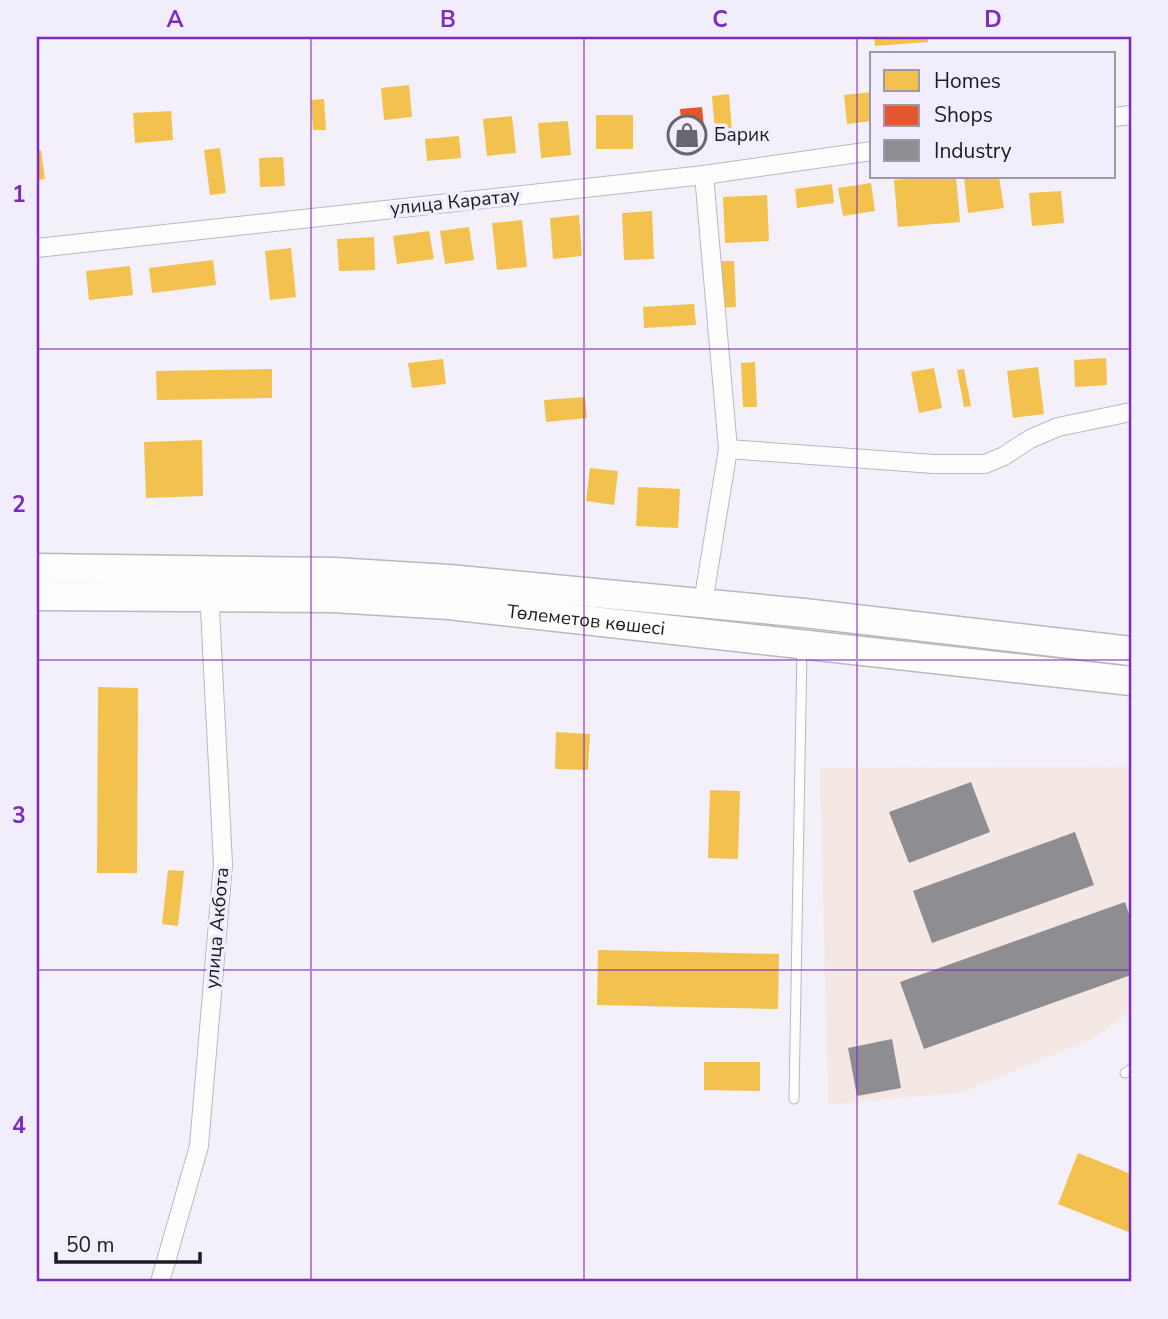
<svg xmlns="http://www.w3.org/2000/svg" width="1168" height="1319" viewBox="0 0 1168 1319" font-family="'Nunito Sans',sans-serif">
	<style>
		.industrial { fill: #f4e8e4 }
		.homes { fill: #f2c14e }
		.shops { fill: #e4572e }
		.industry { fill: #8d8d92 }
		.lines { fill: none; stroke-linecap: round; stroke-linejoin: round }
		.service-casing { stroke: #b9b7bf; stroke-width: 11 }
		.minor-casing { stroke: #b9b7bf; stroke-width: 20 }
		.primary-casing { stroke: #b9b7bf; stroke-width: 31 }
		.service { stroke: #fdfdfe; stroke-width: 9 }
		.minor { stroke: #fdfdfe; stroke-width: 18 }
		.primary { stroke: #fdfdfe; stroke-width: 28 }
		.grid { fill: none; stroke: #7b2cbf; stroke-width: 2; stroke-opacity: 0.55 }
		.labels { text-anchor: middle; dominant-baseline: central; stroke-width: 7; stroke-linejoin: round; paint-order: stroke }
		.poi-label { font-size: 19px; fill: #1e1c23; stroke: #f1edfd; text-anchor: start }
		.street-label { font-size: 19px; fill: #1e1c23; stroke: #f1edfd }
		.neatline { fill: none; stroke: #7b2cbf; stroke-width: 2.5 }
		.grid-label { font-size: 23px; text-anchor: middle; font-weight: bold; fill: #7b2cbf }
	</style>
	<rect width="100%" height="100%" fill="#f3f0fa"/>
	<!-- industrial -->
	<polygon class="industrial" points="1131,767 1131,1011 1092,1039 963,1092 828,1105 820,768"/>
	<!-- homes -->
	<g class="homes">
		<polygon points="874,37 928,37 928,42 875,46"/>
		<polygon points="409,85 412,117 384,120 381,88"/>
		<polygon points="872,92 872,121 847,124 844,95"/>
		<polygon points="729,94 733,141 716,142 712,96"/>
		<polygon points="324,99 326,130 313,130 311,100"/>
		<polygon points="171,111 173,140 135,143 133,113"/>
		<rect x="596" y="115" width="37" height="34"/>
		<polygon points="512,116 516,153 487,156 483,119"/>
		<polygon points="568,121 571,155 541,158 538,123"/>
		<polygon points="459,136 461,158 427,161 425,139"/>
		<polygon points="220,148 226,193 210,195 204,150"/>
		<polygon points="41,150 45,179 37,180 37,151"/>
		<polygon points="283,157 285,186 260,187 259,158"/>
		<polygon points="933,177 956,177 960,222 898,227 894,180"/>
		<polygon points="964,177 999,177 1004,208 968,213"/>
		<polygon points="871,183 875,211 843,216 838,188"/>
		<polygon points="832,184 834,203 797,208 795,189"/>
		<polygon points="1061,191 1064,223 1032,226 1029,193"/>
		<polygon points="767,195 769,241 725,243 723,197"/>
		<polygon points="652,211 654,259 624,260 622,213"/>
		<polygon points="579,215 582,256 553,259 550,218"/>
		<polygon points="522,220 527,267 497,270 492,223"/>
		<polygon points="469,227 474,260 445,264 440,231"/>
		<polygon points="429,231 434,259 397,264 393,236"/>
		<polygon points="374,237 375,270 339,271 337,239"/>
		<polygon points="291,248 296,297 270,300 265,251"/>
		<polygon points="213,260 216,285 152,293 149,268"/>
		<polygon points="719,261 734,261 736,307 721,308"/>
		<polygon points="130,266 133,295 89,300 86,271"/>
		<polygon points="694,304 696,325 644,328 643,307"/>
		<polygon points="1106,358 1107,385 1075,387 1074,360"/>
		<polygon points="443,359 446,384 412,388 408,363"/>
		<polygon points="755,362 757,407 743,407 741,363"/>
		<polygon points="1038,367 1044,414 1013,418 1007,371"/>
		<polygon points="934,368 942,408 919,413 911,372"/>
		<polygon points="272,369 272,398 157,400 156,371"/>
		<polygon points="964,369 971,406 964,407 957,370"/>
		<polygon points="585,397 587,418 546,422 544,400"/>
		<polygon points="202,440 203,496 146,498 144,442"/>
		<polygon points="590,468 618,471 614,505 586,501"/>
		<polygon points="638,487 680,489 678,528 636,526"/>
		<polygon points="98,687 138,688 137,873 97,873"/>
		<polygon points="556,732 590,734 588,770 555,769"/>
		<polygon points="710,790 740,791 738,859 708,858"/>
		<polygon points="168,870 184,871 178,926 162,924"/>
		<polygon points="598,950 779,954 778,1009 597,1005"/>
		<polygon points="704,1062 760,1062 760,1091 704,1090"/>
		<polygon points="1078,1153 1131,1174 1131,1233 1058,1204"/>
	</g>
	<!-- shops -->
	<polygon class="shops" points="702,107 705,139 683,142 680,109"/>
	<!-- industry -->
	<g class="industry">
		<polygon points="971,782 990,832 909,863 889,812"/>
		<polygon points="1075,832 1094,885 932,943 913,891"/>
		<polygon points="1125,902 1131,920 1131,975 924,1049 900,982"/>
		<polygon points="892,1039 901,1088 857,1096 848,1048"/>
	</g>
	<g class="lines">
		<defs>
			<g id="service">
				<polyline points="1125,1073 1131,1069"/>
				<polyline points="794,1099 802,648"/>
			</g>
			<g id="minor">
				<polyline points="1114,117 1131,115"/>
				<polyline points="37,248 704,175 872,151"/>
				<polyline points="728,449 934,464 985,464 1004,456 1030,439 1058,427 1131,412"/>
				<polyline points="703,603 728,449 704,175"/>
				<polyline points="160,1282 199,1146 223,864 209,590"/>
			</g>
			<g id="primary">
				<polyline points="37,568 334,572 449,579 804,613 1131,651"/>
				<path id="s1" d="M37,596L333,598L449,605L1131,681"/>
			</g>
		</defs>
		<!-- service casing -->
		<use href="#service" class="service-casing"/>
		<!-- minor casing -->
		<use href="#minor" class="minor-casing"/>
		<!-- primary casing -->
		<use href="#primary" class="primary-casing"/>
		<!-- service -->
		<use href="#service" class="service"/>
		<!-- minor -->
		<use href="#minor" class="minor"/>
		<!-- primary -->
		<use href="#primary" class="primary"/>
	</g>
	<!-- grid -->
	<path class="grid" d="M311,37V1282M584,37V1282M857,37V1282M37,349H1131M37,660H1131M37,970H1131"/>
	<!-- icons -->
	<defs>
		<symbol id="shop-ring" viewBox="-11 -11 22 22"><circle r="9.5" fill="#f1edfd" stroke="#69666e" stroke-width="1.5"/><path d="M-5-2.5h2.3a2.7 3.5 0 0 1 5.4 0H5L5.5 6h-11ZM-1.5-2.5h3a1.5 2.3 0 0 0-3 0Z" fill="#69666e"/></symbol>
	</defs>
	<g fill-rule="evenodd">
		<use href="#shop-ring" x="665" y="113" width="44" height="44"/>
	</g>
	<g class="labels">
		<!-- poi labels -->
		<g class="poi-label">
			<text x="714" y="135">Барик</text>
		</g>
		<!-- street labels -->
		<g class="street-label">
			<text transform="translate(455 202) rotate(-6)">улица Каратау</text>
			<text stroke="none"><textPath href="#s1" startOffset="550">Төлеметов көшесі</textPath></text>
			<text transform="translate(217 928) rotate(-85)">улица Акбота</text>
		</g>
	</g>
	<!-- border -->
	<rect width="1168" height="1319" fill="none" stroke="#f1edfd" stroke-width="77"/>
	<!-- legend -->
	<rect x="870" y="52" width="245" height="126" fill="#f1edfd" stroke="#9d99a6" stroke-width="2"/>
	<rect x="884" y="70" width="35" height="21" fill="#f2c14e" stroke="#9d99a6" stroke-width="2"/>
	<text x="934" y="88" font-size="21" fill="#1e1c23">Homes</text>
	<rect x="884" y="105" width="35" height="21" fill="#e4572e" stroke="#9d99a6" stroke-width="2"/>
	<text x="934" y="122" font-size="21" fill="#1e1c23">Shops</text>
	<rect x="884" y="140" width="35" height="21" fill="#8d8d92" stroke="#9d99a6" stroke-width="2"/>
	<text x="934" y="158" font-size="21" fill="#1e1c23">Industry</text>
	<!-- scale -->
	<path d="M56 1252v10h144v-10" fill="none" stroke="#1e1c23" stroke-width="3.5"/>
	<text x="66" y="1252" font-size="21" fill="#1e1c23" stroke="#f1edfd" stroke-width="5" paint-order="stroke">50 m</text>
	<rect x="38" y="38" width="1092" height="1242" class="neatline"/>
	<g class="grid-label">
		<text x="175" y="27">A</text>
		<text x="448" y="27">B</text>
		<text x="720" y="27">C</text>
		<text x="993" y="27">D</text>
		<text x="19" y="202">1</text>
		<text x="19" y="512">2</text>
		<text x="19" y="823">3</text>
		<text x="19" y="1133">4</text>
	</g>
</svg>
